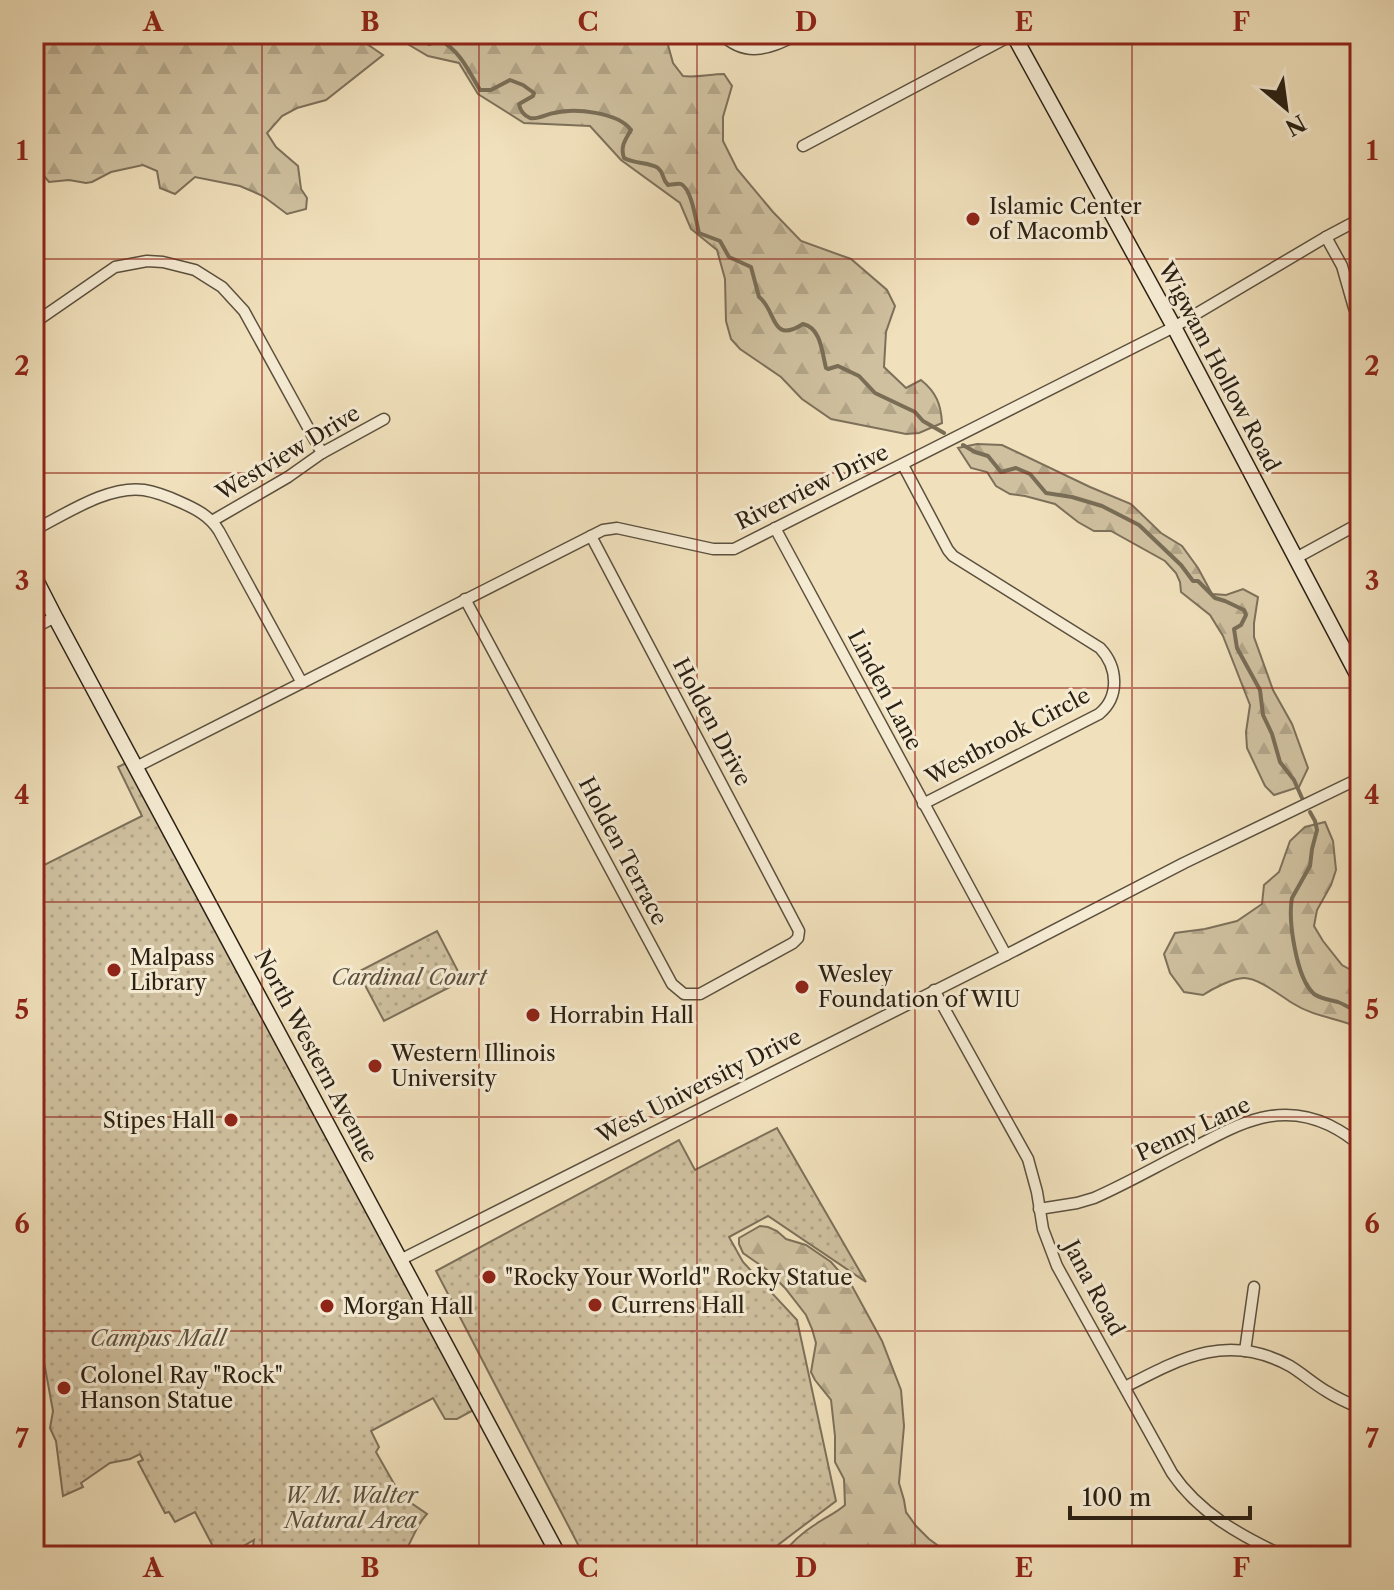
<svg xmlns="http://www.w3.org/2000/svg" width="1394" height="1590" viewBox="0 0 1394 1590" font-family="'Libre Caslon Text',serif">
	<style>
		.grass { fill: url(#grass-dots); stroke: #7d705a; stroke-width: 2 }
		.forest { fill: url(#forest-firs); stroke: #7d705a; stroke-width: 2 }
		.lines { fill: none; stroke-linecap: round; stroke-linejoin: round }
		.stream { stroke: #796d56; stroke-width: 4 }
		.street-casing { stroke: #5c513e; stroke-width: 13 }
		.secondary-casing { stroke: #2b2114; stroke-width: 17 }
		.street { stroke: #f5ebd3; stroke-width: 10 }
		.secondary { stroke: #f5ebd3; stroke-width: 14 }
		.grid { fill: none; stroke: #8f2418; stroke-width: 2; stroke-opacity: 0.55 }
		.poi-dot { fill: #8f2418; stroke: #f5ebd3; stroke-width: 3 }
		.labels { text-anchor: middle; dominant-baseline: central; stroke-width: 6; stroke-linejoin: round; paint-order: stroke }
		.poi-label { font-size: 22px; fill: #2b2114; stroke: #f5ebd3; text-anchor: start }
		.street-label { font-size: 22px; fill: #2b2114; stroke: #f5ebd3 }
		.park-label { font-size: 22px; font-style: italic; fill: #5c513e; stroke: #f5ebd3 }
		.neatline { fill: none; stroke: #8f2418; stroke-width: 3 }
		.grid-label { font-size: 26px; text-anchor: middle; font-weight: bold; fill: #8f2418 }
	</style>
	<defs>
		<pattern id="grass-dots" width="8" height="8" patternUnits="userSpaceOnUse" patternTransform="scale(2)"><rect width="8" height="8" fill="#cfc09f"/><path d="M2 2h.1M6 6h.1" fill="none" stroke="#b2a588" stroke-width="1.8" stroke-linecap="round"/></pattern>
		<pattern id="forest-firs" width="22" height="20" patternUnits="userSpaceOnUse" patternTransform="scale(2)"><rect width="22" height="20" fill="#cfc09f"/><path d="M5 1l3.5 6h-7zM16 11l3.5 6h-7z" fill="#b2a588"/></pattern>
	</defs>
	<rect width="100%" height="100%" fill="#f0e0bb"/>
	<filter id="stains"><feTurbulence type="fractalNoise" baseFrequency=".0025" numOctaves="4"/><feColorMatrix values="0 0 0 0 .2 0 0 0 0 .09 0 0 0 0 .02 0 0 0 .5 -.17"/></filter>
	<radialGradient id="worn" r=".72"><stop offset=".6" stop-color="#630" stop-opacity="0"/><stop offset="1" stop-color="#630" stop-opacity=".3"/></radialGradient>
	<!-- grass -->
	<g class="grass">
		<path d="M132,760L479,1407L457,1419H445L433,1398L371,1431L379,1447L376,1452L401,1496L427,1514C415,1526 412,1543 402,1556H251L254,1540L226,1556L223,1550L217,1554L195,1512L175,1522L169,1512L165,1513L138,1462L143,1460L140,1454L130,1459L110,1463L81,1483L83,1487L63,1496L56,1441L50,1428L53,1411L37,1324L34,1323V870L142,816L118,767Z"/>
		<polygon points="437,931 461,977 449,984 450,987 384,1021 358,972"/>
		<polygon points="777,1128 866,1282 768,1216 729,1237 743,1262 797,1320 836,1501 778,1545 773,1556 584,1556 436,1271 679,1140 695,1170"/>
	</g>
	<!-- forest -->
	<g class="forest">
		<polygon points="34,34 336,34 337,37 367,44 383,55 326,100 297,108 282,116 267,133 276,147 298,166 301,189 307,198 306,209 287,214 263,196 240,186 195,177 175,194 160,188 157,171 143,165 111,172 92,182 86,183 69,180 49,182 39,170 34,149"/>
		<path d="M379,34H665L673,63L683,76C697,78 710,74 724,74L732,86L723,117V141L737,169L773,212L801,241L851,259L887,290L895,306L886,332L884,367L906,388L921,380C936,392 941,404 942,423L919,433L906,434L831,419L802,399L781,377L740,349L731,339L726,321L725,279L717,250L691,229L680,203L621,160L590,126L524,123L478,94L459,63L428,56L404,42L385,40Z"/>
		<polygon points="977,444 1002,445 1090,487 1131,504 1161,533 1182,546 1198,568 1212,594 1226,595 1243,589 1258,597 1254,623 1254,637 1273,690 1292,724 1308,768 1299,787 1274,795 1265,786 1247,748 1246,732 1250,705 1223,636 1210,615 1181,592 1180,582 1176,573 1165,561 1111,531 1094,531 1078,522 1055,504 1025,496 1010,494 996,486 987,472 971,468 958,448"/>
		<path d="M1325,822L1333,841L1336,870L1331,885L1317,910L1314,926L1323,941L1342,965L1360,975V1028C1339,1018 1314,1017 1294,1004C1282,997 1259,978 1244,978C1233,978 1212,989 1203,995L1184,992L1170,973L1164,954L1175,933L1205,929L1237,921L1262,904L1264,885L1279,872L1290,841L1305,827Z"/>
		<path d="M760,1226L768,1227L777,1231L786,1239L806,1245L831,1262L852,1286L882,1341L901,1390L904,1426L899,1483L904,1500L906,1512L916,1526L929,1539L947,1552L957,1556H781C791,1543 803,1532 816,1524C826,1517 836,1513 845,1505L844,1479L835,1462V1436L831,1400L815,1380L811,1372L816,1343L812,1329L806,1315L785,1288L766,1269L743,1253L739,1244V1238Z"/>
	</g>
	<g class="lines">
		<!-- stream -->
		<g class="stream">
			<path d="M423,34L422,38L429,44L440,40C461,52 468,70 480,90H491L510,80L523,85L534,93L533,96L519,104C520,110 523,115 530,118C538,120 546,114 554,113C575,108 618,112 631,130C625,140 620,147 624,158C634,164 650,162 658,168C665,174 661,178 668,185C670,185 679,183 681,184C692,189 696,222 699,233L720,241L729,257L751,267L759,297C777,310 770,345 803,324C821,328 822,352 826,368L828,369L838,366L859,376L875,393L915,412L923,421L944,433"/>
			<polyline points="963,445 975,452 988,456 1001,472 1016,468 1030,474 1046,493 1072,497 1102,506 1139,525 1181,565 1193,581 1198,581 1215,598 1225,601 1244,610 1246,615 1241,625 1234,629 1237,648 1260,690 1263,715 1272,734 1280,762 1294,780 1302,798"/>
			<path d="M1310,812L1315,821L1317,830L1312,849L1310,866L1292,898C1288,920 1296,978 1314,994C1321,999 1330,1000 1338,1002C1346,1005 1353,1010 1360,1014"/>
		</g>
		<defs>
			<g id="street">
				<path d="M721,34C748,60 771,47 800,34"/>
				<polyline points="803,146 1014,34"/>
				<polyline points="1326,237 1342,266 1354,308 1360,315"/>
				<polyline points="34,323 115,267 147,261 163,262 195,270 222,287 244,311 322,453"/>
				<path d="M903,465L948,550L953,556L1100,648C1118,667 1120,697 1099,714L923,804"/>
				<polyline points="212,521 288,477 322,453 384,419"/>
				<polyline points="775,528 1006,955"/>
				<path d="M34,530C66,514 108,485 144,490C156,492 169,497 180,502C196,509 210,516 219,531L302,683"/>
				<polyline points="1296,558 1360,523"/>
				<polyline points="465,599 672,984 684,994 700,994 793,943 798,938 799,931 591,536"/>
				<polyline points="34,628 55,617"/>
				<polyline points="136,767 603,530 617,528 713,549 734,549 1174,327 1326,237 1360,219"/>
				<path d="M934,990L1028,1159L1037,1192L1043,1229L1057,1266L1172,1473C1199,1513 1241,1536 1284,1556"/>
				<path d="M1039,1209L1077,1203L1094,1198C1126,1184 1157,1166 1189,1150C1235,1126 1277,1100 1329,1125C1341,1131 1351,1137 1360,1146"/>
				<polyline points="400,1260 1006,955 1184,863 1360,778"/>
				<polyline points="1245,1351 1254,1287"/>
				<path d="M1125,1387C1181,1358 1228,1332 1290,1366C1303,1374 1314,1384 1326,1391C1337,1398 1348,1403 1360,1408"/>
			</g>
			<g id="secondary">
				<polyline points="1013,34 1174,327 1360,680"/>
				<polyline points="34,576 55,617 559,1556"/>
			</g>
		</defs>
		<!-- street casing -->
		<use href="#street" class="street-casing"/>
		<!-- secondary casing -->
		<use href="#secondary" class="secondary-casing"/>
		<!-- street -->
		<use href="#street" class="street"/>
		<!-- secondary -->
		<use href="#secondary" class="secondary"/>
	</g>
	<!-- grid -->
	<path class="grid" d="M262,34V1556M479,34V1556M697,34V1556M915,34V1556M1132,34V1556M34,259H1360M34,473H1360M34,688H1360M34,902H1360M34,1117H1360M34,1331H1360"/>
	<!-- markers -->
	<g class="poi-dot">
		<circle cx="973" cy="219" r="8"/>
		<circle cx="114" cy="970" r="8"/>
		<circle cx="802" cy="987" r="8"/>
		<circle cx="533" cy="1015" r="8"/>
		<circle cx="375" cy="1066" r="8"/>
		<circle cx="231" cy="1120" r="8"/>
		<circle cx="489" cy="1277" r="8"/>
		<circle cx="595" cy="1305" r="8"/>
		<circle cx="327" cy="1306" r="8"/>
		<circle cx="64" cy="1388" r="8"/>
	</g>
	<g class="labels">
		<!-- poi labels -->
		<g class="poi-label">
			<text x="989" y="206">Islamic Center<tspan x="989" dy="25">of Macomb</tspan></text>
			<text x="130" y="957">Malpass<tspan x="130" dy="25">Library</tspan></text>
			<text x="818" y="974">Wesley<tspan x="818" dy="25">Foundation of WIU</tspan></text>
			<text x="549" y="1015">Horrabin Hall</text>
			<text x="391" y="1053">Western Illinois<tspan x="391" dy="25">University</tspan></text>
			<text x="215" y="1120" text-anchor="end">Stipes Hall</text>
			<text x="505" y="1277">"Rocky Your World" Rocky Statue</text>
			<text x="611" y="1305">Currens Hall</text>
			<text x="343" y="1306">Morgan Hall</text>
			<text x="80" y="1375">Colonel Ray "Rock"<tspan x="80" dy="25">Hanson Statue</tspan></text>
		</g>
		<!-- street labels -->
		<g class="street-label">
			<text transform="translate(1219 367) rotate(62)">Wigwam Hollow Road</text>
			<text transform="translate(288 453) rotate(-31)">Westview Drive</text>
			<text transform="translate(812 487) rotate(-26)">Riverview Drive</text>
			<text transform="translate(885 690) rotate(62)">Linden Lane</text>
			<text transform="translate(712 722) rotate(62)">Holden Drive</text>
			<text transform="translate(1008 736) rotate(-28)">Westbrook Circle</text>
			<text transform="translate(623 851) rotate(62)">Holden Terrace</text>
			<text transform="translate(316 1056) rotate(62)">North Western Avenue</text>
			<text transform="translate(699 1086) rotate(-27)">West University Drive</text>
			<text transform="translate(1193 1129) rotate(-25)">Penny Lane</text>
			<text transform="translate(1094 1288) rotate(62)">Jana Road</text>
		</g>
		<!-- park labels -->
		<g class="park-label">
			<text x="409" y="977">Cardinal Court</text>
			<text x="158" y="1338">Campus Mall</text>
			<text x="351" y="1495">W. M. Walter<tspan x="351" dy="25">Natural Area</tspan></text>
		</g>
	</g>
	<!-- margin -->
	<rect width="1394" height="1590" fill="none" stroke="#f0e0bb" stroke-width="88"/>
	<!-- north arrow -->
	<g transform="translate(1286 108) rotate(151)" stroke="#f5ebd3" stroke-width="6" paint-order="stroke">
	<path d="M0-6L14 30L0 20L-14 30Z" fill="#2b2114"/>
	<text y="-12" font-size="22" font-weight="bold" text-anchor="middle" fill="#2b2114">N</text>
	</g>
	<!-- scale -->
	<path d="M1070 1506v12h180v-12" fill="none" stroke="#2b2114" stroke-width="4"/>
	<text x="1082" y="1506" font-size="24" fill="#2b2114" stroke="#f5ebd3" stroke-width="6" paint-order="stroke">100 m</text>
	<rect x="44" y="44" width="1306" height="1502" class="neatline"/>
	<g class="grid-label">
		<text x="153" y="31">A</text>
		<text x="370" y="31">B</text>
		<text x="588" y="31">C</text>
		<text x="806" y="31">D</text>
		<text x="1024" y="31">E</text>
		<text x="1241" y="31">F</text>
		<text x="22" y="160">1</text>
		<text x="1372" y="160">1</text>
		<text x="22" y="375">2</text>
		<text x="1372" y="375">2</text>
		<text x="22" y="590">3</text>
		<text x="1372" y="590">3</text>
		<text x="22" y="804">4</text>
		<text x="1372" y="804">4</text>
		<text x="22" y="1019">5</text>
		<text x="1372" y="1019">5</text>
		<text x="22" y="1233">6</text>
		<text x="1372" y="1233">6</text>
		<text x="22" y="1448">7</text>
		<text x="1372" y="1448">7</text>
		<text x="153" y="1577">A</text>
		<text x="370" y="1577">B</text>
		<text x="588" y="1577">C</text>
		<text x="806" y="1577">D</text>
		<text x="1024" y="1577">E</text>
		<text x="1241" y="1577">F</text>
	</g>
	<rect width="100%" height="100%" filter="url(#stains)"/>
	<rect width="100%" height="100%" fill="url(#worn)"/>
</svg>
